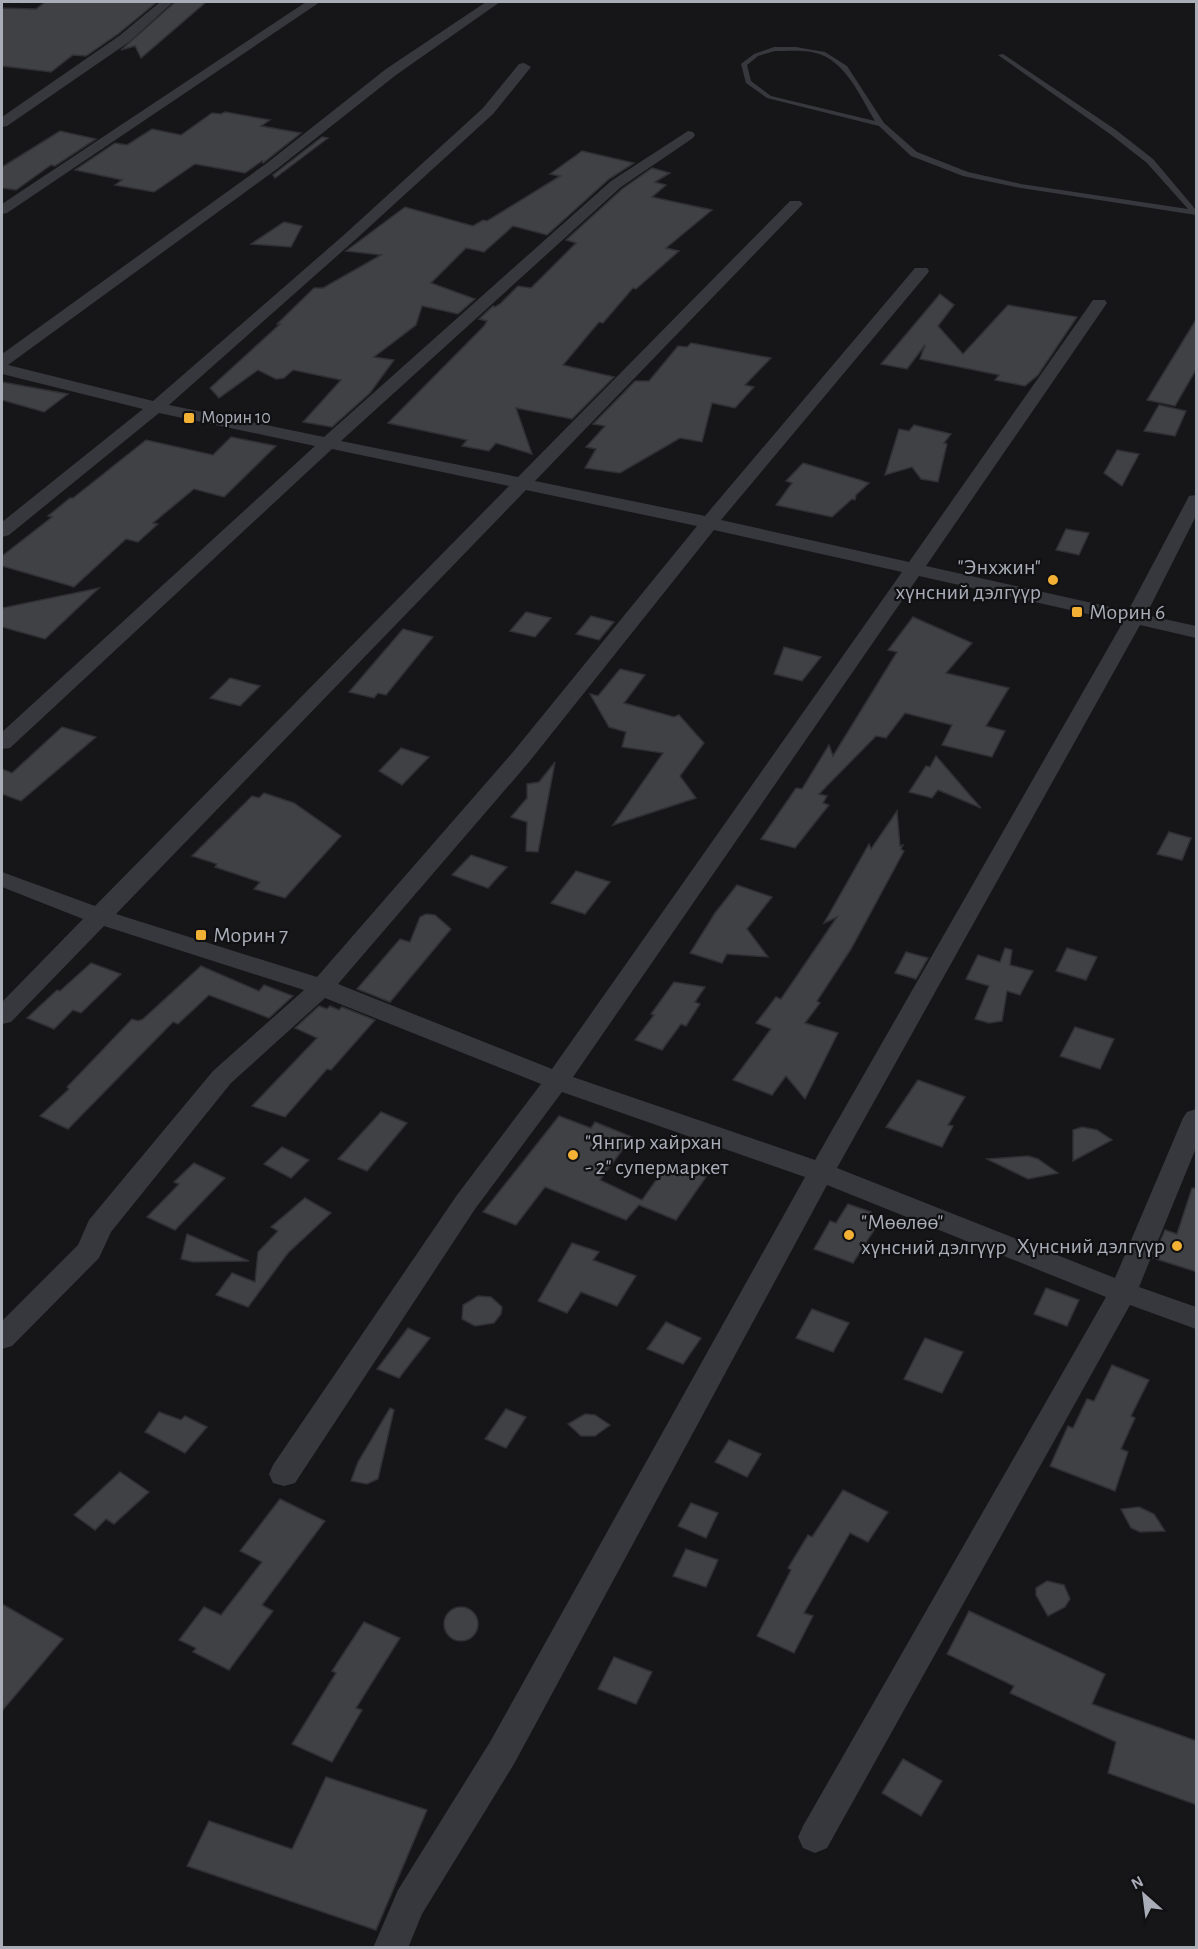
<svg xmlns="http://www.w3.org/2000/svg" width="1198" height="1949" viewBox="0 0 1198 1949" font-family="'Alegreya Sans',sans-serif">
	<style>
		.building { fill: #404145; stroke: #303034; stroke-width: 1.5 }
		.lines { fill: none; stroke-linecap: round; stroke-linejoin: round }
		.service { fill: #37383d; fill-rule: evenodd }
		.minor { fill: #37383d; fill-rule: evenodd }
		.poi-dot { fill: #f2b134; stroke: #111113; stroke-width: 2 }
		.labels { text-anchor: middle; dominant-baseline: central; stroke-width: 4.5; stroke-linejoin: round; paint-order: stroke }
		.far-poi-label { font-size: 18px; fill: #a8adb8; stroke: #111113; text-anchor: start }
		.poi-label { font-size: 22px; fill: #a8adb8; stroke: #111113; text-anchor: start }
	</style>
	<rect width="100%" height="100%" fill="#161618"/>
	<!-- building -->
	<g class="building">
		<polygon points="45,2 157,2 118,34 86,56 73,55 51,72 2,66 2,8 36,9"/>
		<polygon points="175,2 206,2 141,58 135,46 121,50"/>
		<polygon points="225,112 270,120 261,126 301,133 263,163 262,161 245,173 195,164 154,192 115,185 122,180 75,170 115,143 127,145 152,129 181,135 212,113 221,114"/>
		<polygon points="60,131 96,139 55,166 51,165 16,190 2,188 2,167"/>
		<polygon points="322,137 328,138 275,178 273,175"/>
		<polygon points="582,151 634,163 609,179 547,235 513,226 484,252 466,248 431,283 475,299 458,314 422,306 416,325 374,357 394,360 370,393 332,427 303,422 341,380 293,370 284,378 276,379 258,370 219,398 210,388 280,324 277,324 314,288 323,288 381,255 346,251 405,207 473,226 483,220 487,221 560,176 550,174"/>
		<polygon points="652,168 670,173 655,182 666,185 652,197 712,210 666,248 679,251 636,289 633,288 603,323 599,322 563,365 614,377 572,419 516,408 532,454 496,443 489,451 462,446 467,440 388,423 484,326 487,321 479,319 493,306 495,307 500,304 518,286 531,288 576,243 566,240 622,189"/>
		<polygon points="284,222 302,226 291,247 251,244"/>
		<polygon points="940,294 954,305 938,326 963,354 1008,305 1077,317 1038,375 1025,386 995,380 999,375 920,359 925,345 907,369 881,364"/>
		<polygon points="1197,318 1197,368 1175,406 1147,400"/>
		<polygon points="691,343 771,358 745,385 754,387 735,408 712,403 702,442 680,438 620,473 585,468 596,449 586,447 605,426 593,424 635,381 649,381 678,346 687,347"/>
		<polygon points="2,382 68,394 44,412 2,400"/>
		<polygon points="1159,405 1186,411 1175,436 1144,431"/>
		<polygon points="914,425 951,434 944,443 947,444 938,482 921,479 912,467 885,475 899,429 909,431"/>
		<polygon points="231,437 276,446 224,497 194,489 153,523 158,524 138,542 126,539 74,587 2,566 2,556 52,517 48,516 70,498 73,498 146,440 213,455"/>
		<polygon points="1117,450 1139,454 1122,486 1104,473"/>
		<polygon points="803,463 860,480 869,483 856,495 855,500 852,499 832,517 776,505 792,483 786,481"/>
		<polygon points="1066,529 1089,533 1079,555 1056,550"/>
		<polygon points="99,588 45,639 2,627 2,608"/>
		<polygon points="526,612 551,618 535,637 510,631"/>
		<polygon points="591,616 614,622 599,640 576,634"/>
		<polygon points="913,617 972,643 946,673 1009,688 986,726 1005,731 992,757 942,745 952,725 905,713 886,738 876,736 819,794 827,796 823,803 829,805 795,848 761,839 796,788 802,789 829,745 833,756 897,652 888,650"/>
		<polygon points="403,629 433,637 386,695 378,693 374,698 349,692"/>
		<polygon points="784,647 821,657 802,681 774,674"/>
		<polygon points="620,669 645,675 624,703 674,717 679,715 704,743 680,776 696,798 613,825 663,753 622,747 626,732 609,727 590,694 598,696"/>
		<polygon points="230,678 260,686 240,706 210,698"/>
		<polygon points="62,727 96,737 21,801 2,794 2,769 12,773"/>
		<polygon points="401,748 429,757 402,785 379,771"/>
		<polygon points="936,756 981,808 938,790 932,798 909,792 926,766 930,767"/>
		<polygon points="555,762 538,852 526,851 527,822 511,817 527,798 527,784 539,782"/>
		<polygon points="264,793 294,803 341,836 285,898 254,889 260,882 215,867 217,864 192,856 252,796 259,798"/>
		<polygon points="897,811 900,846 903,845 901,849 904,851 851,949 817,1001 820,1003 805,1023 838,1033 805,1099 786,1076 772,1095 733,1080 771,1029 756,1023 776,997 781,999 837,917 824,923 869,844 871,849"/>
		<polygon points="1169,832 1191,838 1182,860 1157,854"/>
		<polygon points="471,855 507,867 488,888 452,875"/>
		<polygon points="576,871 610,882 585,914 551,903"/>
		<polygon points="737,885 772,897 747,929 768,957 727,954 722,963 690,953 715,913"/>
		<polygon points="426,914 435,915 451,929 390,1002 357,989 400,939 410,942 420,917"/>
		<polygon points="1005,948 1012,950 1010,965 1033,971 1020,995 1007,991 1002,1021 989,1023 975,1019 989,986 966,979 978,955 1000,962"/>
		<polygon points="1067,948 1097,957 1086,980 1056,971"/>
		<polygon points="906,952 928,958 916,979 895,973"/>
		<polygon points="91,963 121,974 81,1013 73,1010 54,1029 27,1018 57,990 60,991"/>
		<polygon points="201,966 259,991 264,985 293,996 269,1018 209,995 178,1024 173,1022 68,1129 40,1116 69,1089 67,1087 132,1019 138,1021 143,1019"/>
		<polygon points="674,982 705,987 695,1002 700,1004 686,1026 681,1024 662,1050 635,1040 654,1015 651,1014"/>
		<polygon points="319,1006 327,1009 330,1006 339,1010 342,1007 375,1020 331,1070 327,1069 285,1117 252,1106 317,1038 295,1028"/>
		<polygon points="1075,1027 1114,1039 1100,1069 1060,1056"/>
		<polygon points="918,1080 965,1097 948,1125 953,1126 942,1147 886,1127"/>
		<polygon points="381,1112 407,1123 367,1171 338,1159"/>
		<polygon points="559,1116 591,1128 595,1122 632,1137 600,1180 642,1200 669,1162 706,1177 676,1220 639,1205 626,1220 545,1187 516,1225 483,1212"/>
		<polygon points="1082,1127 1097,1130 1112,1140 1073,1161 1073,1130"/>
		<polygon points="282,1147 309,1160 291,1178 264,1164"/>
		<polygon points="1028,1156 1038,1159 1058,1173 1028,1179 987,1159"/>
		<polygon points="194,1163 225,1178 175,1230 147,1217 179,1184 174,1182"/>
		<polygon points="1192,1188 1197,1188 1197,1272 1153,1258 1165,1230 1177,1234"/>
		<polygon points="305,1198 331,1213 288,1253 248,1307 216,1295 232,1273 255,1282 258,1252 278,1231 271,1227"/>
		<polygon points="848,1204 871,1212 867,1220 878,1224 853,1263 814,1249 830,1221 836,1223"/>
		<polygon points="187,1234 249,1261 193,1262 181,1259"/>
		<polygon points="572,1243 599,1252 593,1260 636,1276 617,1306 581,1292 567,1313 538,1301"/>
		<polygon points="1046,1288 1079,1300 1067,1326 1034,1314"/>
		<polygon points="478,1296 491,1297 502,1307 501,1314 494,1323 475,1326 462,1319 463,1305"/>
		<polygon points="812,1309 849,1323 833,1352 796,1338"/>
		<polygon points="666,1322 701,1338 683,1364 647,1349"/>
		<polygon points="408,1328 430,1338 399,1378 377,1369"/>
		<polygon points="925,1338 963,1352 942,1393 904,1379"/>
		<polygon points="1112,1365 1149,1380 1131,1416 1135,1418 1121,1449 1128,1452 1115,1491 1050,1466 1068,1426 1073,1428 1087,1399 1094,1401"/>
		<polygon points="390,1408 394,1410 378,1479 367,1484 351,1481 358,1462"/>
		<polygon points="506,1409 526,1417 506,1448 485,1439"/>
		<polygon points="159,1412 181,1420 185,1416 207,1427 185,1453 145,1432"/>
		<polygon points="585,1414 595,1415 610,1425 595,1436 581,1436 568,1424"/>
		<polygon points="729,1440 761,1454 747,1477 715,1462"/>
		<polygon points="120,1472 149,1492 114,1524 106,1519 95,1530 74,1515"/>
		<polygon points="843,1490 888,1512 868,1542 850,1533 804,1613 813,1616 794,1653 757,1636 791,1570 788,1568 808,1535 812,1537"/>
		<polygon points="280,1499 325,1521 262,1605 273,1611 229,1670 193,1652 196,1648 179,1640 204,1607 221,1615 262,1562 240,1551"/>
		<polygon points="691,1503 718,1513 706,1538 678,1526"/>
		<polygon points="1139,1507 1154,1514 1165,1531 1140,1532 1131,1528 1121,1509"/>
		<polygon points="686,1549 718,1560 706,1587 673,1576"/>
		<polygon points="1047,1581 1064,1585 1070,1599 1065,1607 1048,1616 1036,1595 1036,1588"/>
		<polygon points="2,1604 63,1639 2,1711"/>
		<circle cx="461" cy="1624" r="17"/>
		<polygon points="969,1611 1105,1674 1092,1704 1197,1741 1197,1805 1108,1773 1116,1742 1010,1693 1014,1686 947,1654"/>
		<polygon points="364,1622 400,1638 356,1708 362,1710 332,1762 292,1744 336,1673 332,1671"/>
		<polygon points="614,1657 652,1672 636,1704 598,1689"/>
		<polygon points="903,1759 942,1781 921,1816 882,1793"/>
		<polygon points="326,1777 427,1810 376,1930 187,1866 209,1821 292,1849"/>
	</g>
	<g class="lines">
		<!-- service -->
		<path class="service" d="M774,47H796L825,52L847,66L884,123L917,152L968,172L1021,184L1188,209L1147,163L1110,134L998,55L1003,54L1116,130L1153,159L1196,210V215L1021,188L963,176L911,156L879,126L767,98L746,83L741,64L754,54ZM775,51C789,51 808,49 822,55C848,66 861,98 875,121L771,96L751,81L747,65L758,56Z"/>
		<!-- minor -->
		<g class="minor">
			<polygon points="160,2 173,2 129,42 7,126 2,127 2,117 119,36"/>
			<polygon points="306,2 320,2 7,213 2,214 2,204"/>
			<path d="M486,2H500L396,75L277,169L8,365L153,401L345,234L483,108L519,64L524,63L531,67L493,114L355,240L169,405L324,437L611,181L688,131L693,132L695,135L693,138L621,187L341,441L518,477L790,201H800L803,204L800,207L535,481L705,516L915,268H927L929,271L927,274L721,520L909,562L1093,300H1105L1107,303L926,566L1128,611L1187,500L1189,496L1196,495V516L1146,615L1196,626V638L1140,625L837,1168L1115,1278L1183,1118L1187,1112L1196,1109V1148L1139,1287L1196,1307V1329L1130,1305L827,1848L815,1853L803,1848L798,1837L803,1826L1106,1297L827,1185L514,1764L422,1914L408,1948H373L398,1890L490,1742L805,1177L562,1092L475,1209L295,1483L284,1486L273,1483L269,1474L273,1465L457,1195L541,1084L325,998L231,1083L111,1232L99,1258L12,1346L2,1349V1321L78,1245L89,1220L213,1071L304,990L104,926L11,1022L2,1024V1002L83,919L2,887V872L95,906L509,486L332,449L10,748L2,749V732L315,446L159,413L9,535L2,537V522L143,409L2,374V354L267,163L386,69ZM526,490L697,526L513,752L317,977L116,914ZM714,530L902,572L552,1069L338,984L529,762ZM919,576L1123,622L815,1160L573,1077Z"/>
		</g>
	</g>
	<!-- markers -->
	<g class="poi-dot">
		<rect x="183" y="412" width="12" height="12" rx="3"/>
		<circle cx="1053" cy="580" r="6"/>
		<rect x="1071" y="606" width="12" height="12" rx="3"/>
		<rect x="195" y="929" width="12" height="12" rx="3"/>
		<circle cx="573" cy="1155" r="6"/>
		<circle cx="849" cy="1235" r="6"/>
		<circle cx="1177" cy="1246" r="6"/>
	</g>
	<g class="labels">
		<!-- far-poi labels -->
		<g class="far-poi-label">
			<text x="201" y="418">Морин 10</text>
		</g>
		<!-- poi labels -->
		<g class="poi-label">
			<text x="1041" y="567" text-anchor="end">"Энхжин"<tspan x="1041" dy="25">хүнсний дэлгүүр</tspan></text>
			<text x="1089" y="612">Морин 6</text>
			<text x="213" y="935">Морин 7</text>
			<text x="585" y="1142">"Янгир хайрхан<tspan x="585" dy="25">- 2" супермаркет</tspan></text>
			<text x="861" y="1222">"Мөөлөө"<tspan x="861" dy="25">хүнсний дэлгүүр</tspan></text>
			<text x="1165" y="1246" text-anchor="end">Хүнсний дэлгүүр</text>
		</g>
	</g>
	<!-- border -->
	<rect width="1198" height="1949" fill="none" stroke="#a8adb8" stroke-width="6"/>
	<!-- north arrow -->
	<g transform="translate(1144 1895) rotate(332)" stroke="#111113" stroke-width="4.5" paint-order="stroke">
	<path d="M0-4.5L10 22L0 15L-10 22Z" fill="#a8adb8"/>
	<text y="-9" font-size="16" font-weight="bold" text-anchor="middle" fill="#a8adb8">N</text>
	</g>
</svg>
